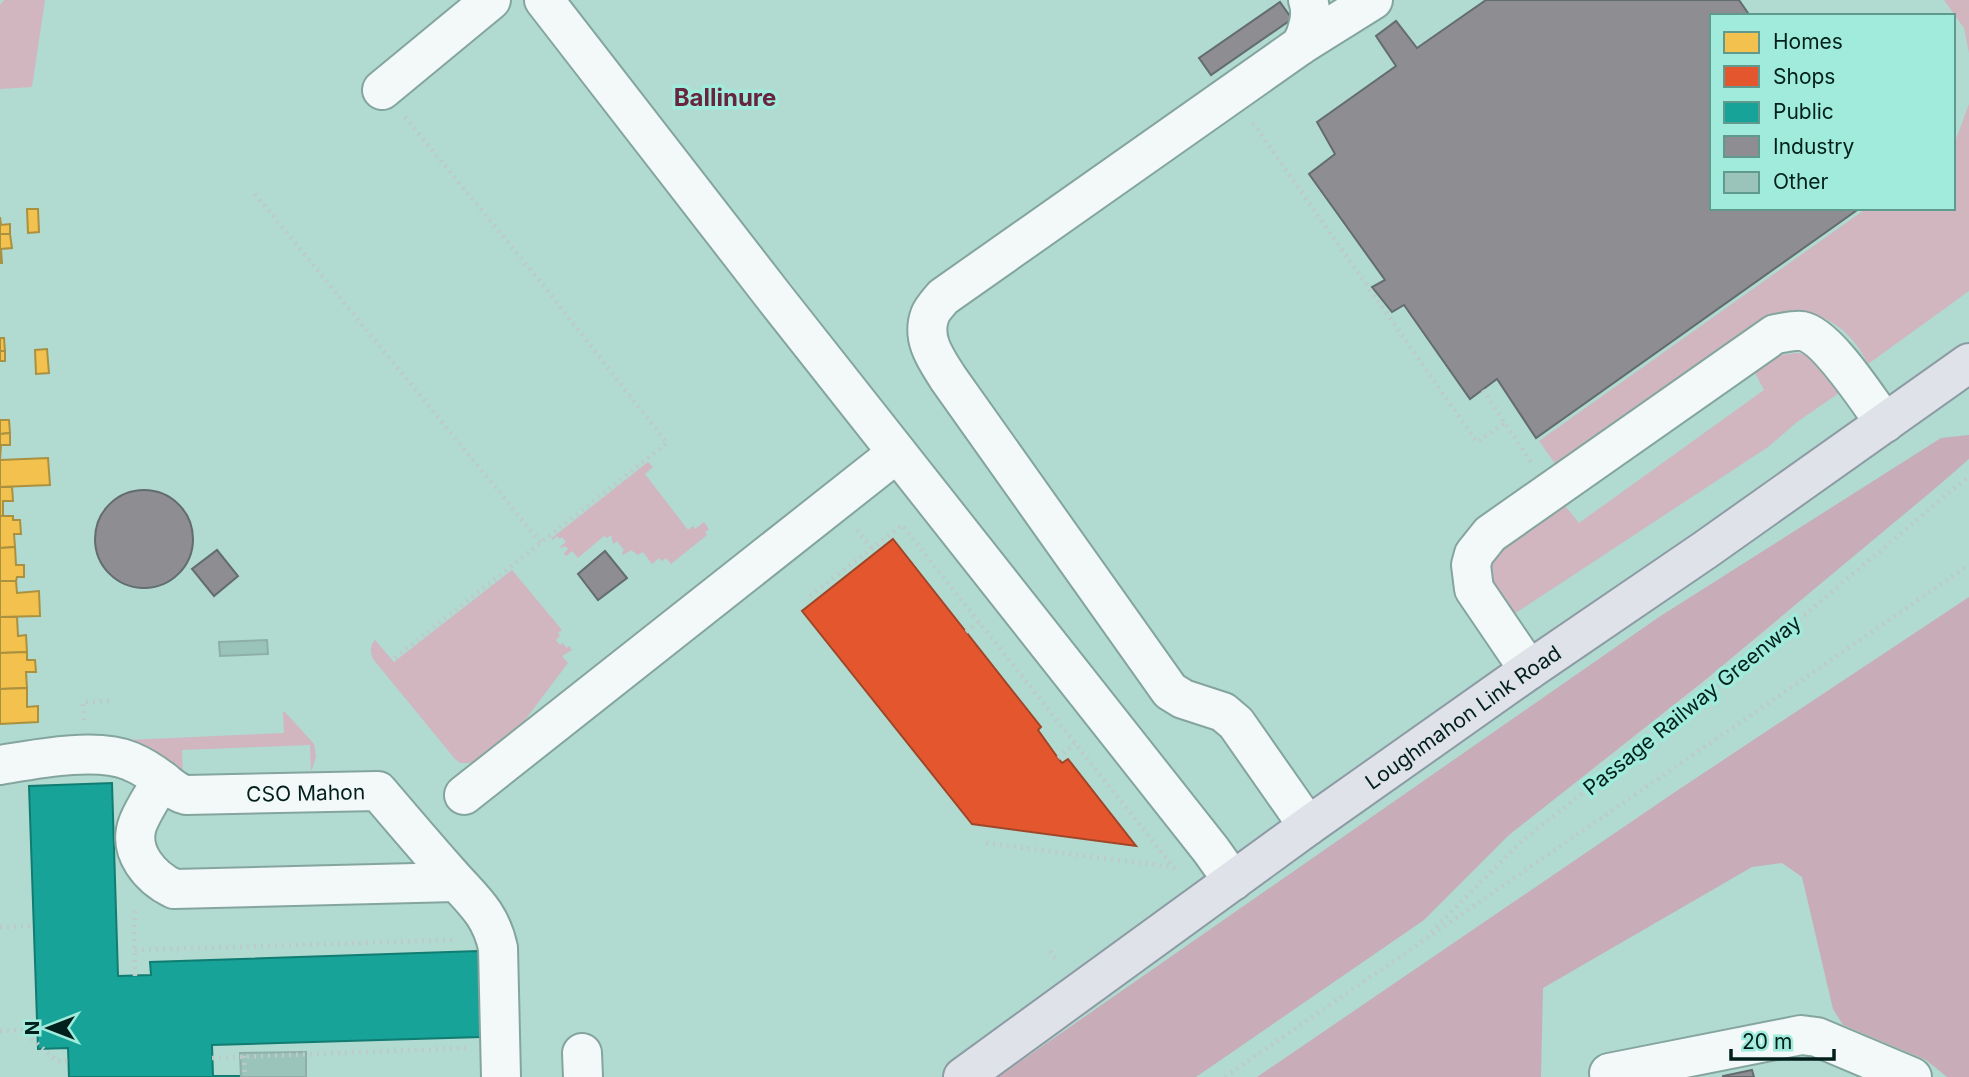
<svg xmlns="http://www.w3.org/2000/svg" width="1969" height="1077" viewBox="0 0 1969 1077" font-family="Inter,sans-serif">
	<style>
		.green { fill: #d1b5bf }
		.forest { fill: #c8acb7 }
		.homes { fill: #f2c14e; stroke: #aa913f; stroke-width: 2 }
		.shops { fill: #e4572e; stroke: #a04628; stroke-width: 2 }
		.public { fill: #17a398; stroke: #107c72; stroke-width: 2 }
		.industry { fill: #8d8d92; stroke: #636c6e; stroke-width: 2 }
		.building { fill: #9ac3ba; stroke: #8eafa8; stroke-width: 2 }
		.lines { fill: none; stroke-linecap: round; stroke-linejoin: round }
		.minor-casing { stroke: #84a59e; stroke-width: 42 }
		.major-casing { stroke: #8c9ba4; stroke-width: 42 }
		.path { stroke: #becac8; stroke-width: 4.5; stroke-dasharray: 2 5; stroke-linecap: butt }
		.minor { stroke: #f3f9f8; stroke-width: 38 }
		.major { stroke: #e0e2ea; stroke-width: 38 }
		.labels { text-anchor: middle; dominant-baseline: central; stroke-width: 7; stroke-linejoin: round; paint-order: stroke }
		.street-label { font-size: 21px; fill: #01201b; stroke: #a0ebdb }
		.quarter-label { font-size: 24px; font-weight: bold; fill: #68253e; stroke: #a0ebdb }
	</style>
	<rect width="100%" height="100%" fill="#b1dad1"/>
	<!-- green -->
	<g class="green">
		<polygon points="4,0 45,0 32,87 0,89 0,5"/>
		<polygon points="1944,0 1969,0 1969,53 1964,28"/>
		<path d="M1969,104V291L1868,364C1849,325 1817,306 1774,315L1556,465L1539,441L1867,208H1953V141L1956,139Z"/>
		<polygon points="1796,353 1813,354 1842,391 1797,422 1768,447 1514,614 1491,582 1489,560 1498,550 1562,502 1579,523 1764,390 1753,369 1775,356"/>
		<polygon points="648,462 653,467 645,474 688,530 693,526 695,529 704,522 709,529 705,532 707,535 671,564 666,558 662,561 659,558 652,564 643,552 638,555 631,550 623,555 622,553 624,550 617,541 613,544 611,535 607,538 604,536 578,558 572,551 566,556 564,553 568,549 565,546 561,548 560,547 566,542 562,537 560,539 557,536 553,540 552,538"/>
		<path d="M512,570L562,630L558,633L560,636L556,640L560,645L563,643L566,648L569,646L572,650L562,656L568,663L519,728L481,758L470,763H460L455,759L373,659C370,652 370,646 375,640L394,662Z"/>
		<polygon points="283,712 285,712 314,744 316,757 311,772 310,745 182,750 183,775 153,751 126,740 284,733"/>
	</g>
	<!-- forest -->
	<g class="forest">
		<polygon points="1969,435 1969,459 1938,486 1704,681 1509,835 1424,920 1196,1077 998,1077 1659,617 1941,438"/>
		<polygon points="1969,597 1969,1077 1947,1077 1926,1060 1843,1025 1833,1009 1802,877 1782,863 1752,867 1543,988 1541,1077 1257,1077 1675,792"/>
	</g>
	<!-- homes -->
	<g class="homes">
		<polygon points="27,209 38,209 39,232 28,233"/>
		<polygon points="0,217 1,225 10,224 10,234 0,234"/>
		<polygon points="0,234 10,234 12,248 1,249 2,263 0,263"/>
		<polygon points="0,338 4,338 5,351 0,351"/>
		<polygon points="47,349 49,373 36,374 35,350"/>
		<rect x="0" y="351" width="5" height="10"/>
		<polygon points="0,420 9,420 10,433 0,434"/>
		<polygon points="10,433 10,445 1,445 0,460 0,434"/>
		<polygon points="48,458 50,485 0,487 0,460"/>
		<polygon points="0,487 12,487 13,501 3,501 3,516 0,516"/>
		<polygon points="0,516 13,516 13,520 20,520 21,534 14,534 15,547 0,548"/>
		<polygon points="15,547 16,565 24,565 24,577 17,577 16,581 0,581 0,548"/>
		<polygon points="0,581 16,581 17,593 39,591 40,616 0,617"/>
		<polygon points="0,617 17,617 18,636 26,635 27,652 0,653"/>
		<polygon points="27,652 27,660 35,660 36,672 26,672 27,688 0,689 0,653"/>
		<polygon points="27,688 27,707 38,706 38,722 0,724 0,689"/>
	</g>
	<!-- shops -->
	<polygon class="shops" points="893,539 1041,727 1038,730 1058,758 1062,763 1068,759 1136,846 972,824 802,611"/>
	<!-- public -->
	<polygon class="public" points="112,783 118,976 151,975 150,962 478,951 481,1037 212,1045 213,1076 239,1076 239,1077 69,1077 68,1048 38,1049 29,786"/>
	<!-- industry -->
	<g class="industry">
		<polygon points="1486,0 1739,0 1750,16 1712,16 1712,208 1860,208 1536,438 1497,379 1470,399 1404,305 1392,312 1372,287 1385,280 1309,174 1335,154 1317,122 1396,66 1376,36 1396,21 1417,48"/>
		<polygon points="1280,2 1292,19 1211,75 1199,58"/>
		<circle cx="144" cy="539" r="49"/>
		<polygon points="217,550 238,576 214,596 192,569"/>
		<polygon points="605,551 627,578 598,600 578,574"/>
		<polygon points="1752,1070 1754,1077 1723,1077 1723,1076"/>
	</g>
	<!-- building -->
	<g class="building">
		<polygon points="267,640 268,654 220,656 219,642"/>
		<polygon points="306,1052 306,1077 241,1077 240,1053"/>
	</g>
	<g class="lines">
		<defs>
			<g id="minor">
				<polyline points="544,0 775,298 1211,850 1233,881"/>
				<path d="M1301,45C1308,32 1313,14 1308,0"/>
				<polyline points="382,90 491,0"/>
				<path d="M1529,670L1474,589L1471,565L1474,554L1490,534L1775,334C1783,333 1794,330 1802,331C1828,336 1869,402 1885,423"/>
				<path id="s1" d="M0,765C36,759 97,747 130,761C142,766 153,773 163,781C171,787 177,793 186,795L378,791C401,818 424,845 447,871C470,898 490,911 498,948L501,1077"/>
				<path d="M162,780C154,794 144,808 138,823C127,852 151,878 174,889L456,882"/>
				<polyline points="464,795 897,453"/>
				<path d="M1308,826L1236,723L1223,712L1183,699L1170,691L948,378C936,359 921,339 930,315C932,309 939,302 943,297L1301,45L1373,0"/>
				<polyline points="582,1053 583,1077"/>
				<polyline points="1609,1073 1801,1035 1817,1037 1912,1077"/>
			</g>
			<g id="major">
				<path id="s2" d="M963,1077L1308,826L1529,670L1705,550L1969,363"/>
			</g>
		</defs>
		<!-- minor casing -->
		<use href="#minor" class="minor-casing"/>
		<!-- major casing -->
		<use href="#major" class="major-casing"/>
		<!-- path -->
		<g class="path">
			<polyline points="1253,123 1477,442 1505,423"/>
			<polyline points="255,194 541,543"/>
			<polyline points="1483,390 1531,462"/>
			<polyline points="857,530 872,549"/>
			<polyline points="810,596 902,525 1178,873"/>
			<polyline points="966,632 979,622"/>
			<polyline points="395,658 667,443 539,280 404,116"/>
			<polyline points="84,720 83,702 113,701"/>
			<polyline points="1058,758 1075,744"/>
			<polyline points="986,843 1172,867"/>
			<polyline points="0,927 34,926"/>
			<polyline points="1431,932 1523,840 1638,750 1783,633 1969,476"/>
			<polyline points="135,950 456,940"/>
			<polyline points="1050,951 1056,960"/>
			<polyline points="135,976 134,923 136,907"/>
			<polyline points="0,1031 22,1030 57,1061 68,1061"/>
			<polyline points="244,1056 245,1077"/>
			<polyline points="212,1058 466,1048"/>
			<polyline points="1225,1077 1969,565"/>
		</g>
		<!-- minor -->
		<use href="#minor" class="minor"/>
		<!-- major -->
		<use href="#major" class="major"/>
	</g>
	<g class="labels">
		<!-- street labels -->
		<g class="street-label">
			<text transform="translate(1692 705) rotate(-39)">Passage Railway Greenway</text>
			<text stroke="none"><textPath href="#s2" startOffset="616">Loughmahon Link Road</textPath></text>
			<text stroke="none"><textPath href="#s1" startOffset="317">CSO Mahon</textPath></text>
		</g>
		<!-- quarter labels -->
		<g class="quarter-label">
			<text x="725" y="97">Ballinure</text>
		</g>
	</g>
	<!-- legend -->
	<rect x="1710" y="14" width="245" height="196" fill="#a0ebdb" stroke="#609a8e" stroke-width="2"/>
	<rect x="1724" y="32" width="35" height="21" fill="#f2c14e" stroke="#609a8e" stroke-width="2"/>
	<text x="1773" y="49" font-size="21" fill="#01201b">Homes</text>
	<rect x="1724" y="66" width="35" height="21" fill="#e4572e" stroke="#609a8e" stroke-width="2"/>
	<text x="1773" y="84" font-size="21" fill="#01201b">Shops</text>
	<rect x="1724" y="102" width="35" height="21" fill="#17a398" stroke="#609a8e" stroke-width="2"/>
	<text x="1773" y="119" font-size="21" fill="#01201b">Public</text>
	<rect x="1724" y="136" width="35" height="21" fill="#8d8d92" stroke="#609a8e" stroke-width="2"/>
	<text x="1773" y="154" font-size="21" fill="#01201b">Industry</text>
	<rect x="1724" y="172" width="35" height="21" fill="#9ac3ba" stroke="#609a8e" stroke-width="2"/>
	<text x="1773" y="189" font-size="21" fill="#01201b">Other</text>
	<!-- north arrow -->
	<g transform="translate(49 1028) rotate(270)" stroke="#a0ebdb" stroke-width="5" paint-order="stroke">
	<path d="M0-5L12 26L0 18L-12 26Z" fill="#01201b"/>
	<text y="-10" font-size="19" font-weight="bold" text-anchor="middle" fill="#01201b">N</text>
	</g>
	<!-- scale -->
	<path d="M1731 1049v10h103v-10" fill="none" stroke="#01201b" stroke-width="3.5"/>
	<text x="1742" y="1049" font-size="21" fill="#01201b" stroke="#a0ebdb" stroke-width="5" paint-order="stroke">20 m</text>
</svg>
